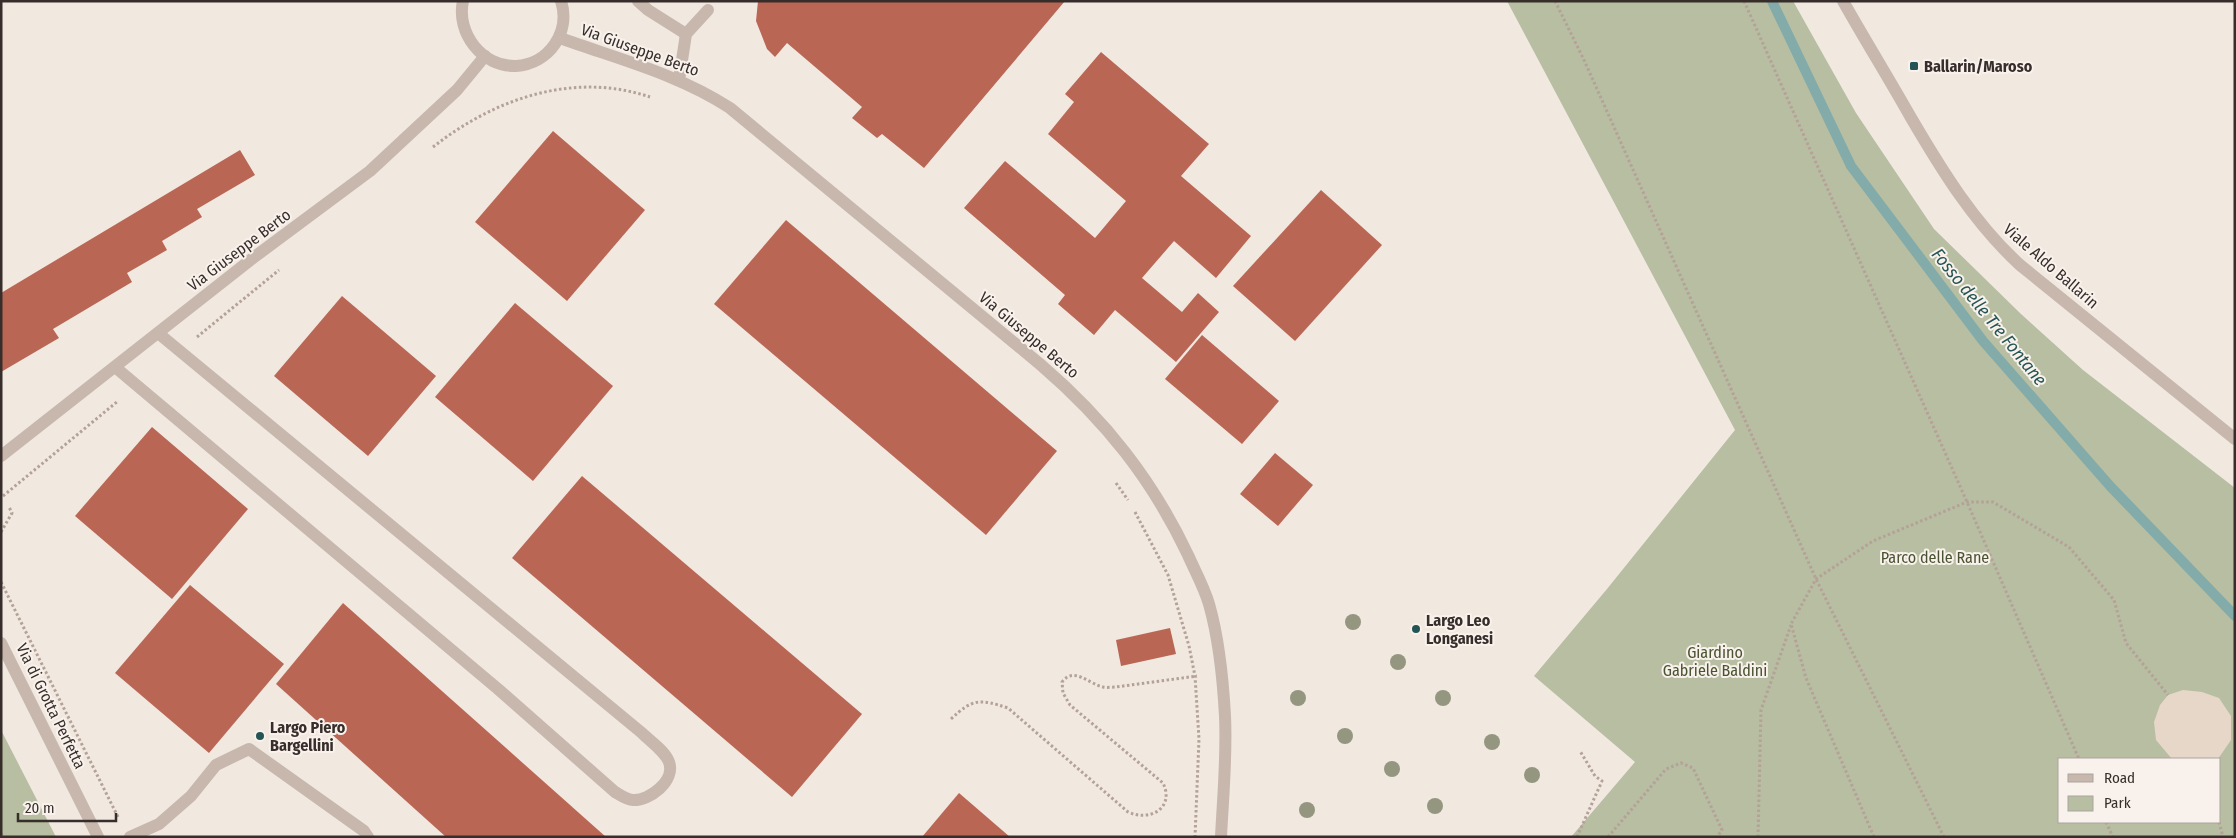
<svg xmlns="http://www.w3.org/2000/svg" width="2236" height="838" viewBox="0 0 2236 838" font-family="'Fira Sans Condensed',sans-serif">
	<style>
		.green { fill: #b7bea1; fill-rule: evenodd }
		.plaza { fill: #e7d7c9 }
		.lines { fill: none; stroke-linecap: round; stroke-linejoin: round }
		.stream { stroke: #82abaa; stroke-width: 10 }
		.building { fill: #ba6655 }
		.path { stroke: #b4a197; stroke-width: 3; stroke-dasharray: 2.5 2.5; stroke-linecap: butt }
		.minor { stroke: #c8b7ad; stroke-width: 12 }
		.tree { fill: #959680 }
		.poi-dot { fill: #245454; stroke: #f9f2ec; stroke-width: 2 }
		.labels { text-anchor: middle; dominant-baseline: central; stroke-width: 4; stroke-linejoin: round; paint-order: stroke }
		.street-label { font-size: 16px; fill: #372e2b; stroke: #f9f2ec }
		.poi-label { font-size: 16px; font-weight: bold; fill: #372e2b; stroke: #f9f2ec; text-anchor: start }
		.park-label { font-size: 16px; fill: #495331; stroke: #f9f2ec }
		.water-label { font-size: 18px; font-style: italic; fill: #245454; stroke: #f9f2ec }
	</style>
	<rect width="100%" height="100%" fill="#f1e8e0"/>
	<!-- green -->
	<g class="green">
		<path d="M1507,1H1793L1856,113L1934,229L2021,314L2083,370L2235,488V837H1571L1635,762L1534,676L1607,589L1735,430ZM2060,759H2220V822H2060Z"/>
		<polygon points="1,730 56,837 1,837"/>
	</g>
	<!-- plaza -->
	<polygon class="plaza" points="2183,690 2202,692 2219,698 2231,716 2231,740 2218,759 2172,759 2156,740 2154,722 2160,705 2168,695"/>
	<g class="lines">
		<!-- stream -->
		<polyline class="stream" points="1772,1 1851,166 1983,341 2110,486 2235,616"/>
	</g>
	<!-- building -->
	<g class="building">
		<polygon points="758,1 1065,1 924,168 882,134 877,138 852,118 862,107 787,43 775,57 767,49 756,21"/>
		<polygon points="1101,52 1209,144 1181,176 1251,236 1216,278 1174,241 1142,278 1182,312 1198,293 1219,312 1176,362 1115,310 1094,335 1058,304 1065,295 964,208 1005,161 1095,238 1126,201 1048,134 1074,102 1065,94"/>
		<polygon points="553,131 645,210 567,301 475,222"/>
		<polygon points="240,150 255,175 197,209 202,217 162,241 167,250 127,273 132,282 53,329 59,338 1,372 1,293"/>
		<polygon points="1321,190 1382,245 1295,341 1233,286"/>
		<polygon points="786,220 1057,451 986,535 714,304"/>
		<polygon points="342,296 436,376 368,456 274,376"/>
		<polygon points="515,303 613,386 533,481 435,397"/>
		<polygon points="1202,335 1279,401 1242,444 1165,379"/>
		<polygon points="152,427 248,509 172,599 75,516"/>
		<polygon points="1275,453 1313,485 1278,526 1240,494"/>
		<polygon points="582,476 862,714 792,797 512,558"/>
		<polygon points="190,585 284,664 209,753 115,673"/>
		<polygon points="343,603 606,837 446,837 276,684"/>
		<polygon points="1170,628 1176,654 1121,666 1116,640"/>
		<polygon points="959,793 1010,837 922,837"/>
	</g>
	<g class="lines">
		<!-- path -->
		<g class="path">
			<polyline points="1555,1 1584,60 1816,579 1944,837"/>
			<polyline points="1744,1 1967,502 2079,759"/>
			<path d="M433,147C494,99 573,71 650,97"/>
			<polyline points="197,337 279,270"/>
			<polyline points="1116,483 1128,500"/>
			<polyline points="3,496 118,401"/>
			<polyline points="1135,512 1168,575 1189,646 1195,676 1199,739 1195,837"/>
			<polyline points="1,532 12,513 9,507"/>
			<polyline points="1,582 119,819"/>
			<path d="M951,719C973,698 980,699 1008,708L1128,812C1150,822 1175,808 1163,783L1070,705L1063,693L1062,682C1074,666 1089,684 1103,687C1107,688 1112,687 1116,687L1197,676"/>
			<polyline points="2106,822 2113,837"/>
			<polyline points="2219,822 2223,837"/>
			<polyline points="1,833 3,837"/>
			<polyline points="1577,837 1602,781 1595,776 1580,751"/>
			<polyline points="1608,837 1666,769 1681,763 1693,768 1722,830 1717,837"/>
			<polyline points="1758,837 1761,710 1791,625"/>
			<polyline points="1874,837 1806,678 1791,624 1816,579 1873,541 1967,502 1993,502 2069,547 2114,600 2126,643 2168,695"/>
		</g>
		<!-- minor -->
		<g class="minor">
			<path d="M463,1C456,33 482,67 516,66C549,64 571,32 561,1"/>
			<polyline points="638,1 648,10 686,34"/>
			<path d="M1843,1C1865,40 1888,77 1910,116C1941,169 1974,223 2020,265L2235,439"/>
			<path d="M560,38C618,59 678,74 730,108L1041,365C1105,420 1152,479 1188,555C1195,571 1204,587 1209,604C1219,639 1223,679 1225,716C1227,756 1223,796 1221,837"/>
			<polyline points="679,80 686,34 708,10"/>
			<path d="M115,367L498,689L615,792C620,795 627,800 633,800C649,801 676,781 669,762C665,751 651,742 642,733L158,333"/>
			<polyline points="1,456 253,258 370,171 457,90 485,56"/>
			<polyline points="1,643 98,837"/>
			<polyline points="130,837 159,824 191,796 216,765 249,749 364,831 368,837"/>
		</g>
	</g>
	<!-- trees -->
	<g class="tree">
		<circle cx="1353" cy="622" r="8"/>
		<circle cx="1398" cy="662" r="8"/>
		<circle cx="1298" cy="698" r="8"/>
		<circle cx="1443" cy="698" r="8"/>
		<circle cx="1345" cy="736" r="8"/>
		<circle cx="1492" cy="742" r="8"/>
		<circle cx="1392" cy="769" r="8"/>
		<circle cx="1532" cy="775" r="8"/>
		<circle cx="1435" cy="806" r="8"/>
		<circle cx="1307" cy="810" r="8"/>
	</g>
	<!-- markers -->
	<g class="poi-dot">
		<rect x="1909" y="61" width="10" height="10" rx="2.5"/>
		<circle cx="1416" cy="629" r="5"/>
		<circle cx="260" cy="736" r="5"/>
	</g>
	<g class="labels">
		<!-- street labels -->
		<g class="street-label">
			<text transform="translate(640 50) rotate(20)">Via Giuseppe Berto</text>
			<text transform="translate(239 250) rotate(-37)">Via Giuseppe Berto</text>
			<text transform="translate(2051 266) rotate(41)">Viale Aldo Ballarin</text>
			<text transform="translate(1029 335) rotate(40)">Via Giuseppe Berto</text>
			<text transform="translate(51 706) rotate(64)">Via di Grotta Perfetta</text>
		</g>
		<!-- poi labels -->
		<g class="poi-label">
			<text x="1924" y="66">Ballarin/Maroso</text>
			<text x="1426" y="620">Largo Leo<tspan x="1426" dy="18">Longanesi</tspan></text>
			<text x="270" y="727">Largo Piero<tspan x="270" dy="18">Bargellini</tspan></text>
		</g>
		<!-- park labels -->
		<g class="park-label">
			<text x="1935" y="557">Parco delle Rane</text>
			<text x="1715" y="652">Giardino<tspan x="1715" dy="18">Gabriele Baldini</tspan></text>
		</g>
		<!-- water labels -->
		<g class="water-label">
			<text transform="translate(1989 317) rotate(51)">Fosso delle Tre Fontane</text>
		</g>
	</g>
	<!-- border -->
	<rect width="2236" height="838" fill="none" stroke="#372e2b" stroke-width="5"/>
	<!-- legend -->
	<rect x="2058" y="758" width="162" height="65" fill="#f9f2ec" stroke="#aba49f"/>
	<rect x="2068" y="774" width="25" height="8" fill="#c8b7ad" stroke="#aba49f"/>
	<text x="2104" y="783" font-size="15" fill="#372e2b">Road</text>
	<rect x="2068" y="796" width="25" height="15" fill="#b7bea1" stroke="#aba49f"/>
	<text x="2104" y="808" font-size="15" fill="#372e2b">Park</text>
	<!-- scale -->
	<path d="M18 813v8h98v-8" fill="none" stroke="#372e2b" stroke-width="2.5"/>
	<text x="25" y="813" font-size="15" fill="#372e2b" stroke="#f9f2ec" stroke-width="4" paint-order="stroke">20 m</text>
</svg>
